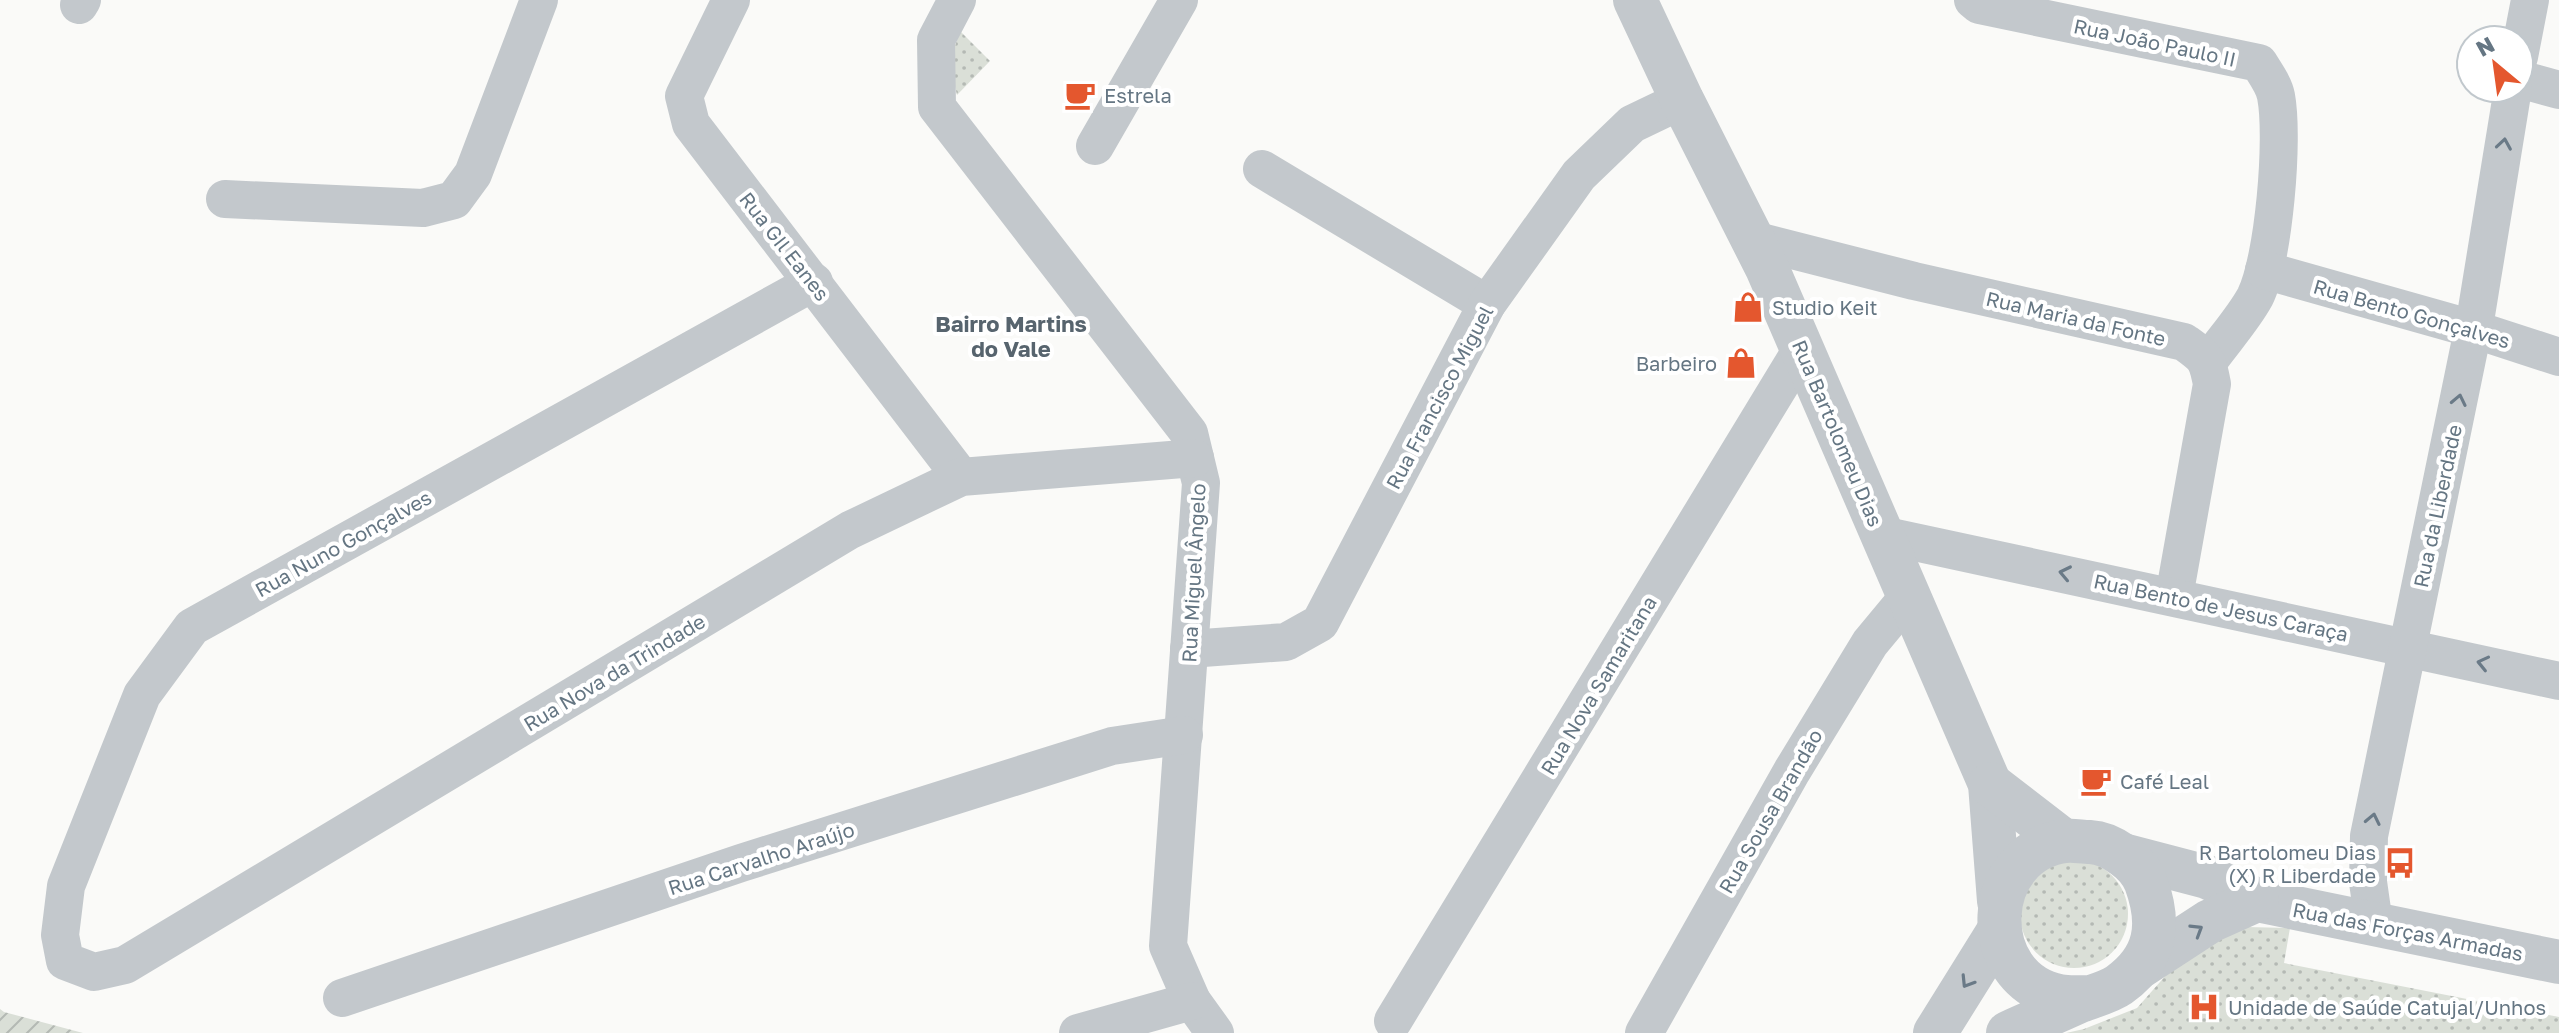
<svg xmlns="http://www.w3.org/2000/svg" width="2559" height="1033" viewBox="0 0 2559 1033" font-family="'Golos Text',sans-serif">
	<style>
		.grass { fill: url(#grass-dots) }
		.garden { fill: url(#garden-furrows) }
		.lines { fill: none; stroke-linecap: round; stroke-linejoin: round }
		.minor { stroke: #c3c8cc; stroke-width: 38 }
		.tertiary { stroke: #c3c8cc; stroke-width: 44 }
		.oneway { stroke: #6a7a87 }
		.labels { text-anchor: middle; dominant-baseline: central; stroke-width: 8; stroke-linejoin: round; paint-order: stroke }
		.street-label { font-size: 20px; fill: #657683; stroke: #fff }
		.poi-label { font-size: 20px; fill: #657683; stroke: #fff; text-anchor: start }
		.neighbourhood-label { font-size: 22px; font-weight: bold; fill: #57646e; stroke: #fff }
	</style>
	<defs>
		<pattern id="grass-dots" width="8" height="8" patternUnits="userSpaceOnUse" patternTransform="scale(2)"><rect width="8" height="8" fill="#dadfd7"/><path d="M2 2h.1M6 6h.1" fill="none" stroke="#b4b9b4" stroke-width="1.8" stroke-linecap="round"/></pattern>
		<pattern id="garden-furrows" width="10" height="10" patternUnits="userSpaceOnUse" patternTransform="scale(2)"><rect width="10" height="10" fill="#dadfd7"/><path d="M-1 1l2-2M0 10L10 0M9 11l2-2" fill="none" stroke="#b4b9b4"/></pattern>
	</defs>
	<rect width="100%" height="100%" fill="#fafaf8"/>
	<!-- grass -->
	<g class="grass">
		<path d="M960,31L990,61L957,95C951,74 951,51 960,31Z"/>
		<circle cx="2074" cy="914" r="54"/>
		<polygon points="2247,927 2290,928 2284,963 2559,1017 2559,1033 2066,1033 2084,1029 2137,1008 2183,956"/>
	</g>
	<!-- garden -->
	<polygon class="garden" points="0,1009 4,1012 83,1033 0,1033"/>
	<g class="lines">
		<!-- minor -->
		<g class="minor">
			<polyline points="731,0 684,96 691,124 961,477"/>
			<polyline points="957,0 936,40 937,107 1189,433 1201,483 1168,946 1192,1001 1215,1033"/>
			<path d="M1973,0L1979,5L2259,63C2265,73 2274,85 2276,96C2284,138 2274,259 2255,297C2243,319 2223,341 2208,362"/>
			<polyline points="79,5 82,0"/>
			<polyline points="2519,57 2530,0"/>
			<polyline points="2519,79 2559,90"/>
			<polyline points="1095,146 1179,0"/>
			<polyline points="1262,169 1487,304"/>
			<polyline points="225,199 423,208 454,200 473,174 539,0"/>
			<path d="M1753,240L1914,281L2184,342C2206,358 2207,358 2212,384L2174,597"/>
			<polyline points="2264,270 2473,329 2559,357"/>
			<polyline points="814,282 192,627 142,695 66,886 60,935 65,961 94,972 125,965 850,530 961,477 1195,458"/>
			<polyline points="1882,535 2559,681"/>
			<polyline points="1189,649 1286,642 1320,623 1487,304 1579,175 1632,124 1682,100"/>
			<polyline points="2374,924 2368,882 2369,836 2476,315 2513,88"/>
			<polyline points="342,998 741,863 1112,746 1184,735"/>
			<polyline points="1393,1021 1802,349"/>
			<polyline points="1078,1033 1192,1001"/>
			<polyline points="1644,1033 1792,771 1870,643 1909,596"/>
		</g>
		<!-- tertiary -->
		<g class="tertiary">
			<polyline points="1635,0 1682,100 1767,268 1990,784 1999,901"/>
			<polyline points="1990,784 2064,841"/>
			<polyline points="2123,855 2207,877 2257,900 2559,962"/>
			<polyline points="2141,966 2210,921 2257,900"/>
			<polyline points="1935,1033 1998,932"/>
			<path d="M2008,1033C2032,1022 2056,1012 2080,1001C2093,996 2109,992 2119,985C2157,958 2161,924 2146,883C2139,863 2111,843 2090,842C2082,842 2073,840 2066,841C1981,851 1976,979 2059,996C2068,998 2079,997 2089,997"/>
		</g>
	</g>
	<!-- one-way arrows -->
	<defs><path id="oneway-chevron" d="M-2-3.5L2.5 0L-2 3.5" fill="none" stroke-width="1.6" stroke-linecap="round" stroke-linejoin="round" transform="scale(2)"/></defs>
	<g class="oneway">
		<use href="#oneway-chevron" transform="translate(2504 144) rotate(-81)"/>
		<use href="#oneway-chevron" transform="translate(2459 400) rotate(-78)"/>
		<use href="#oneway-chevron" transform="translate(2065 573) rotate(-168)"/>
		<use href="#oneway-chevron" transform="translate(2483 663) rotate(-167)"/>
		<use href="#oneway-chevron" transform="translate(2373 819) rotate(-78)"/>
		<use href="#oneway-chevron" transform="translate(2197 930) rotate(-32)"/>
		<use href="#oneway-chevron" transform="translate(1967 982) rotate(122)"/>
	</g>
	<!-- icons -->
	<defs>
		<symbol id="cafe-bare" viewBox="-9 -9 18 18"><path d="M-5.5-4.5H6V0H3Q3 3.5 0 3.5H-2.5Q-5.5 3.5-5.5 0ZM3-3.2v2h1.7v-2ZM-6 4.5H4V6H-6Z" fill="#e4572e" stroke="#fff" stroke-width="2.5" paint-order="stroke"/></symbol>
		<symbol id="shop-bare" viewBox="-9 -9 18 18"><path d="M-5-2.5h2.3a2.7 3.5 0 0 1 5.4 0H5L5.5 6h-11ZM-1.5-2.5h3a1.5 2.3 0 0 0-3 0Z" fill="#e4572e" stroke="#fff" stroke-width="2.5" paint-order="stroke"/></symbol>
		<symbol id="bus-bare" viewBox="-9 -9 18 18"><path d="M-5-6H5V4H4V6H2V4H-2V6H-4V4H-5ZM-3.5-4V0h7V-4ZM-3.5 1.2v1.5H-2V1.2ZM2 1.2v1.5H3.5V1.2Z" fill="#e4572e" stroke="#fff" stroke-width="2.5" paint-order="stroke"/></symbol>
		<symbol id="hospital-bare" viewBox="-9 -9 18 18"><path d="M-5-5h3v3.5h4V-5h3V5h-3V1.5h-4V5h-3Z" fill="#e4572e" stroke="#fff" stroke-width="2.5" paint-order="stroke"/></symbol>
	</defs>
	<g fill-rule="evenodd">
		<use href="#cafe-bare" x="1058" y="73" width="44" height="44"/>
		<use href="#shop-bare" x="1726" y="285" width="44" height="44"/>
		<use href="#shop-bare" x="1719" y="341" width="44" height="44"/>
		<use href="#cafe-bare" x="2074" y="759" width="44" height="44"/>
		<use href="#bus-bare" x="2378" y="841" width="44" height="44"/>
		<use href="#hospital-bare" x="2182" y="985" width="44" height="44"/>
	</g>
	<g class="labels">
		<!-- street labels -->
		<g class="street-label">
			<text transform="translate(2155 42) rotate(12)">Rua João Paulo II</text>
			<text transform="translate(785 246) rotate(52)">Rua GIl Eanes</text>
			<text transform="translate(2412 313) rotate(16)">Rua Bento Gonçalves</text>
			<text transform="translate(2076 318) rotate(13)">Rua Maria da Fonte</text>
			<text transform="translate(1439 397) rotate(-62)">Rua Francisco Miguel</text>
			<text transform="translate(1838 433) rotate(67)">Rua Bartolomeu Dias</text>
			<text transform="translate(2437 506) rotate(-78)">Rua da Liberdade</text>
			<text transform="translate(343 543) rotate(-29)">Rua Nuno Gonçalves</text>
			<text transform="translate(1193 573) rotate(-87)">Rua Miguel Ângelo</text>
			<text transform="translate(2221 607) rotate(12)">Rua Bento de Jesus Caraça</text>
			<text transform="translate(614 672) rotate(-31)">Rua Nova da Trindade</text>
			<text transform="translate(1598 685) rotate(-59)">Rua Nova Samaritana</text>
			<text transform="translate(1770 811) rotate(-60)">Rua Sousa Brandão</text>
			<text transform="translate(761 858) rotate(-18)">Rua Carvalho Araújo</text>
			<text transform="translate(2408 931) rotate(11)">Rua das Forças Armadas</text>
		</g>
		<!-- poi labels -->
		<g class="poi-label">
			<text x="1104" y="95">Estrela</text>
			<text x="1772" y="307">Studio Keit</text>
			<text x="1717" y="363" text-anchor="end">Barbeiro</text>
			<text x="2120" y="781">Café Leal</text>
			<text x="2376" y="852" text-anchor="end">R Bartolomeu Dias<tspan x="2376" dy="23">(X) R Liberdade</tspan></text>
			<text x="2228" y="1007">Unidade de Saúde Catujal/Unhos</text>
		</g>
		<!-- neighbourhood labels -->
		<g class="neighbourhood-label">
			<text x="1011" y="323">Bairro Martins<tspan x="1011" dy="25">do Vale</tspan></text>
		</g>
	</g>
	<!-- north arrow -->
	<g transform="translate(2495 64) rotate(331)"><circle r="38" fill="#ffffff" stroke="#c1c8cd" stroke-width="2"/>
	<path d="M0-6L14 30L0 20L-14 30Z" fill="#e4572e"/>
	<text y="-12" font-size="22" font-weight="bold" text-anchor="middle" fill="#657683">N</text>
	</g>
</svg>
